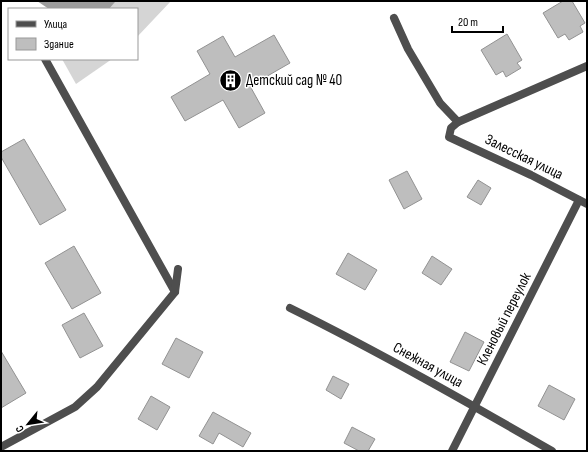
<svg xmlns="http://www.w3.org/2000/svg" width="588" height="452" viewBox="0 0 588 452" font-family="'Sofia Sans Condensed',sans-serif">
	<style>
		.green { fill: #d5d5d5 }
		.water { fill: #9c9c9c }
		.building { fill: #bebebe; stroke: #929292 }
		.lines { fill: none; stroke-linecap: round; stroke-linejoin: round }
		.street { stroke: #4e4e4e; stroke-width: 8 }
		.labels { text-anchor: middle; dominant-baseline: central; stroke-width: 3; stroke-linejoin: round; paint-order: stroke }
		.poi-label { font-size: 15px; fill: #000; stroke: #fff; text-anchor: start }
		.street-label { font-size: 15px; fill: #000; stroke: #fff }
	</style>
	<rect width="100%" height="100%" fill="#fff"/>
	<!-- green -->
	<g class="green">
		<polygon points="116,1 171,1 137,37 137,9 109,9"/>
		<polygon points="62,59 112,59 76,84"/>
	</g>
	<!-- water -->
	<polygon class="water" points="37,1 116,1 109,9 49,9"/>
	<!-- building -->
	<g class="building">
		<polygon points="563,1 572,1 585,23 580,26 583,32 569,40 565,34 558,38 543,13"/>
		<polygon points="507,34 522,60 517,63 521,68 506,77 503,71 496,75 481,50"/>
		<polygon points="274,35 290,63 250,86 265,113 239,128 223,100 185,121 171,97 210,74 197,51 223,36 235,57"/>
		<polygon points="24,139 66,210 40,225 1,157 1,152"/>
		<polygon points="407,171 422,199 404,209 389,180"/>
		<polygon points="478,180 491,188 481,205 467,197"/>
		<polygon points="74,246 101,293 72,309 45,263"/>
		<polygon points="348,253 377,270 365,290 336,274"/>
		<polygon points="432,256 452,269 441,285 422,273"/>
		<polygon points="84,313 103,346 80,358 62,325"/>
		<polygon points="465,332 484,342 469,371 450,362"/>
		<polygon points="176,338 203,352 189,378 162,364"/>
		<polygon points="1,351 26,393 1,408"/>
		<polygon points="333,376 349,384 341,399 326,390"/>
		<polygon points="549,385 575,399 564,420 538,406"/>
		<polygon points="151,396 170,407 157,430 138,419"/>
		<polygon points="213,412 251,433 243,447 219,433 213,444 199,436"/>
		<polygon points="352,427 375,439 368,451 359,451 344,443"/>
	</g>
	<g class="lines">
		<!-- street -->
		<g class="street">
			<polyline points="394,18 408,49 440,103 458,122 587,66"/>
			<polyline points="45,59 175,292"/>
			<polyline points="458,122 451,128 449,137 531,175 587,204"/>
			<path d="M290,308C379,352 465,401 552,451"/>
			<polyline points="1,447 75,407 97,387 175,292 178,269"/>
			<polyline points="452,451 579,200"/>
		</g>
	</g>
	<!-- icons -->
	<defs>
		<symbol id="building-disc" viewBox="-11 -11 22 22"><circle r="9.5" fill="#000" stroke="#fff"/><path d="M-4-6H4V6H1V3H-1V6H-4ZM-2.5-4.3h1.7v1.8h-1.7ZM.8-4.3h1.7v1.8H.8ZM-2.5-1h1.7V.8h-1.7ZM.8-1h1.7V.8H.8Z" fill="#fff"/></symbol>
	</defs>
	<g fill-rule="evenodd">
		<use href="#building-disc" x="218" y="68" width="25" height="25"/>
	</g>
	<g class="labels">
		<!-- poi labels -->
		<g class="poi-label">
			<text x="246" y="80">Детский сад № 40</text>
		</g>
		<!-- street labels -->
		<g class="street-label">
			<text transform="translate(524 157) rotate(26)">Залесская улица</text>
			<text transform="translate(504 319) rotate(-63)">Кленовый переулок</text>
			<text transform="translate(428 365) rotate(29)">Снежная улица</text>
		</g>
	</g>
	<!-- border -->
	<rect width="588" height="452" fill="none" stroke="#000000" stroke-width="4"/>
	<!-- legend -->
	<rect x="8" y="8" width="130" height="52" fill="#ffffff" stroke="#999999"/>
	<rect x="16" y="21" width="20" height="6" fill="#4e4e4e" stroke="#999999"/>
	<text x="44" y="28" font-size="12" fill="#000000">Улица</text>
	<rect x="16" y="38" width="20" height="12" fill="#bebebe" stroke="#999999"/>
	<text x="44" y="48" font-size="12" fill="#000000">Здание</text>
	<!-- north arrow -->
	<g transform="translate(28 424) rotate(240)" stroke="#ffffff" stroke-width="3" paint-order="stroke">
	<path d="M0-3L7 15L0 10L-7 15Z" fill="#000000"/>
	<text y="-6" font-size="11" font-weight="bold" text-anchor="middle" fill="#000000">С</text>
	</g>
	<!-- scale -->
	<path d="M452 26v6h51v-6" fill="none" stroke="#000000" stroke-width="2"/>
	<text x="458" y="26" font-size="12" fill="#000000" stroke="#ffffff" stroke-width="3" paint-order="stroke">20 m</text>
</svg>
